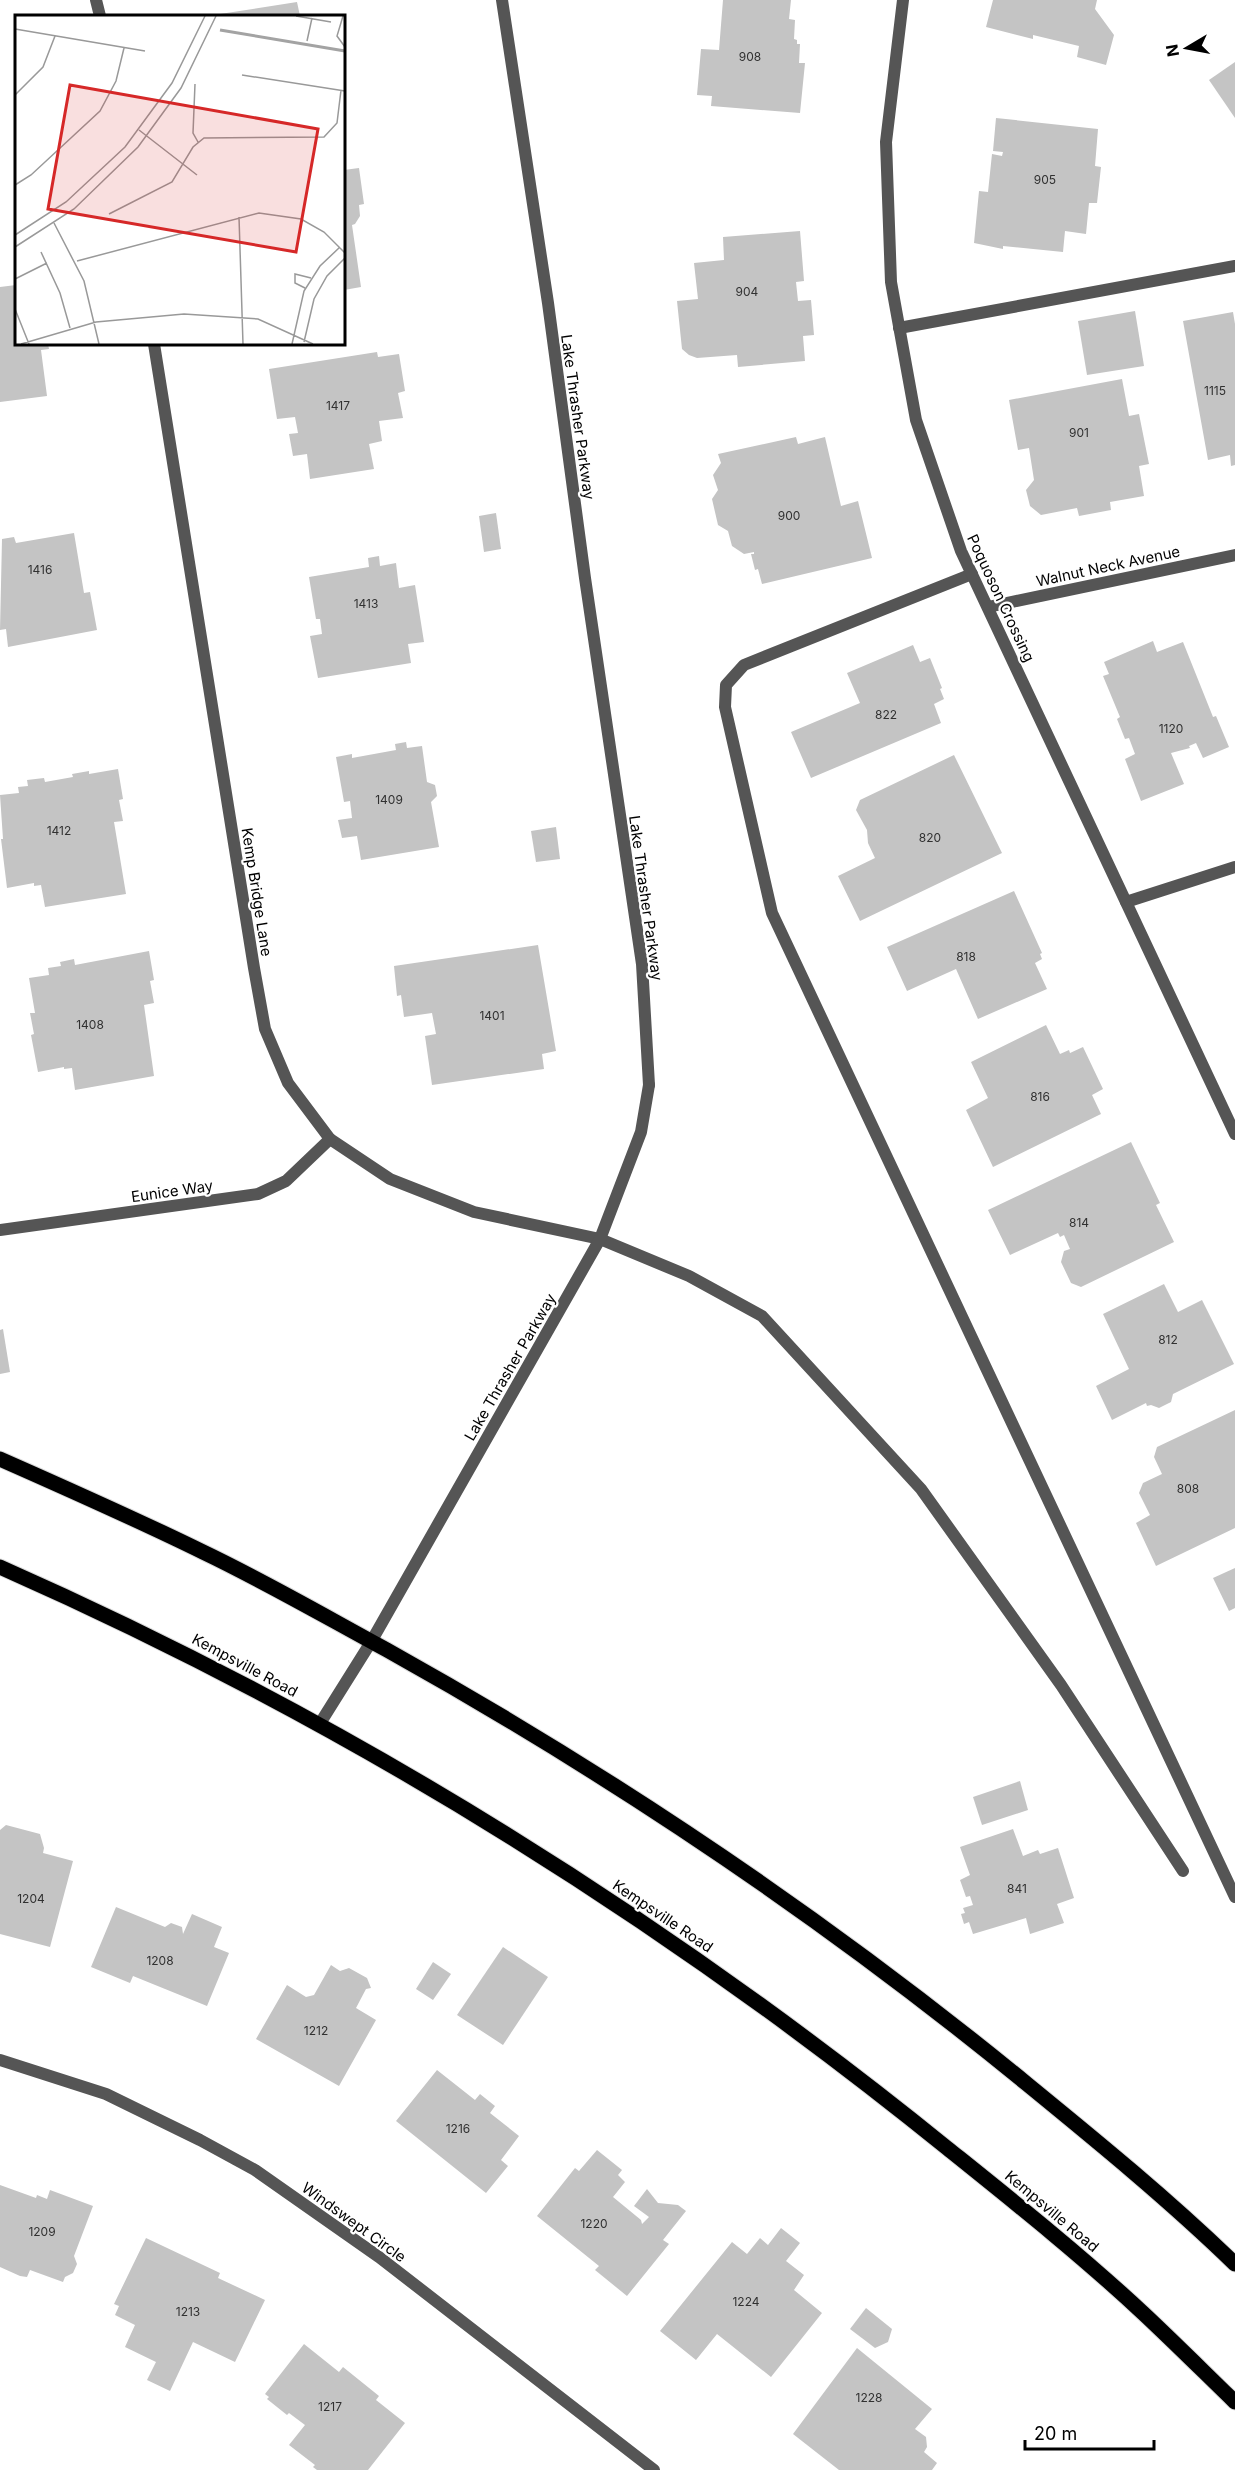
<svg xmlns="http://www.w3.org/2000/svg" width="1235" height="2470" viewBox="0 0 1235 2470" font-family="Inter,sans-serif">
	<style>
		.building { fill: #c4c4c4 }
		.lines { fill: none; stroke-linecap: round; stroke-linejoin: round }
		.primary-casing { stroke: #dbdbdb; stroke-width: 17 }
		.lane { stroke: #555; stroke-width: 12 }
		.street { stroke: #555; stroke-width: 12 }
		.primary { stroke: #000; stroke-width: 15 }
		.labels { text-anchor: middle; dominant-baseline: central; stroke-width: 4.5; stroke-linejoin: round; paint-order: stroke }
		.number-label { font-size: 12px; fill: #313131 }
		.street-label { font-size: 15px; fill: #000; stroke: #fff }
		.inset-river { fill: none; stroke: #a3a3a3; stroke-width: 3 }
		.inset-road { fill: none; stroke: #999; stroke-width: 1.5 }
		.view { fill: #d62828; fill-opacity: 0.15; stroke: #d62828; stroke-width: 3 }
		.inset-edge { fill: none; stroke: #000; stroke-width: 3 }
	</style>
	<rect width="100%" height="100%" fill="#fff"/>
	<!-- building -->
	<g class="building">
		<polygon points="723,0 791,0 789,19 795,20 794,39 797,40 797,44 800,44 799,63 805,63 800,113 711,106 712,96 697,95 701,49 719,50"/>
		<polygon points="993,0 1097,0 1095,9 1114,35 1106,65 1077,57 1079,46 1033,35 1033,39 986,27"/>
		<polygon points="297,2 300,16 221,16 220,14"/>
		<polygon points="1235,62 1235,118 1209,80"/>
		<polygon points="996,118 1098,129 1095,166 1101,167 1097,203 1089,203 1086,234 1065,231 1063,252 1003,246 1003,249 974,243 979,191 988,192 992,154 1002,156 1003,152 993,151"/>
		<polygon points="359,168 364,204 359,205 360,216 355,224 352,225 361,287 344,290 344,170"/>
		<polygon points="800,231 804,281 796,282 798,301 811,300 814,335 803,336 805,361 738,367 737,355 697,358 689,355 682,349 677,301 698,299 694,263 724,260 723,237"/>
		<polygon points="16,285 16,344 48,344 49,349 41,350 47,396 0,402 0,287"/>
		<polygon points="1135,311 1144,366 1087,375 1078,321"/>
		<polygon points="1233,312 1235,324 1235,465 1231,466 1230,455 1208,460 1183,321"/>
		<polygon points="377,352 378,357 399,354 405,391 398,393 403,418 379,421 382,441 369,444 374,469 310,479 307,454 293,456 289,434 298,433 295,417 277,419 269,369"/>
		<polygon points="1122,379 1129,416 1139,414 1149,464 1139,466 1144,496 1110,502 1111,510 1079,516 1077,508 1041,515 1030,506 1026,490 1034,480 1029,448 1018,450 1009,400"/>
		<polygon points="796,437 798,444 825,437 841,506 858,501 872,558 762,584 758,569 755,570 751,554 754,554 754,552 744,554 732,546 728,531 718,525 712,499 718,490 713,475 721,463 718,454"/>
		<polygon points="496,513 501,549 484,552 479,516"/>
		<polygon points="74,533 84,593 90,592 97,630 8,647 6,629 0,630 2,539 14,537 16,543"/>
		<polygon points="379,556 380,566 396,563 399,588 415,585 424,642 408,644 411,663 318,678 310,636 322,634 320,619 316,619 309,577 369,567 368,558"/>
		<polygon points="1153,641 1157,652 1183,642 1213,717 1216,716 1229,747 1203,758 1196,743 1189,746 1190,748 1171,753 1184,784 1141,801 1125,759 1135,754 1129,738 1125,739 1117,719 1120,717 1103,676 1109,674 1104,662"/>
		<polygon points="913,645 920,662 930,658 942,688 940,689 944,699 934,704 941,723 811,778 791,732 860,703 847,673"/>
		<polygon points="406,742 407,748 422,746 427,782 435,785 437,796 431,802 439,847 361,860 357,836 342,838 338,820 352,818 350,801 344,802 336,757 352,754 352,758 396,750 395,744"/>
		<polygon points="954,755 1002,853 860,921 838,876 875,858 868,843 867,830 856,810 860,800"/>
		<polygon points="118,769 123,799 119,800 123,821 114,822 126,894 45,907 41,885 34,886 34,883 7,888 1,839 3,839 0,795 19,793 18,787 28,786 27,780 44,778 45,782 73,777 72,774 89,771 89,774"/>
		<polygon points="556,827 560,859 536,862 531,831"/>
		<polygon points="1014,891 1042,953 1040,954 1042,959 1035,963 1047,989 978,1019 956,969 907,991 887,947"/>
		<polygon points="538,945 556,1051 542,1054 544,1069 432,1085 425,1036 436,1034 432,1013 404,1017 401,995 397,996 394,966"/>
		<polygon points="149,951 154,980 150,981 154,1003 144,1005 154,1076 75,1090 72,1068 64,1069 64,1067 38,1072 31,1035 34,1034 30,1013 35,1013 29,978 49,975 48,968 61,966 60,962 74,959 75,965"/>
		<polygon points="1046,1025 1060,1054 1069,1050 1070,1053 1083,1047 1103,1089 1092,1095 1101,1114 993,1167 966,1110 988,1098 971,1062"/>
		<polygon points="1131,1142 1160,1203 1156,1205 1174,1242 1081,1287 1071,1283 1061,1262 1064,1251 1070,1249 1064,1235 1060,1237 1058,1233 1010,1255 988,1210"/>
		<polygon points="1164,1284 1178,1312 1202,1300 1234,1364 1173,1394 1171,1402 1159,1408 1151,1405 1147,1406 1146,1403 1112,1420 1096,1386 1129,1369 1103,1314"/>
		<polygon points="3,1329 10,1372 0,1374 0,1330"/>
		<polygon points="1235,1410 1235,1528 1156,1566 1136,1523 1150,1515 1139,1493 1143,1483 1162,1474 1154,1457 1157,1447"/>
		<polygon points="1235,1568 1235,1608 1229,1611 1213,1578"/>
		<polygon points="1020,1781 1028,1810 982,1825 973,1797"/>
		<polygon points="6,1825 40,1834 44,1848 43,1853 73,1861 50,1947 0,1934 0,1830"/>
		<polygon points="1013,1829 1023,1856 1038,1850 1040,1854 1058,1848 1074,1898 1057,1904 1064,1923 1030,1934 1026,1918 973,1934 969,1922 964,1924 961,1914 965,1913 963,1908 973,1905 970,1896 966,1897 960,1880 970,1875 960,1847"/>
		<polygon points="116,1907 165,1927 171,1923 182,1927 183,1934 192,1914 222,1927 214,1947 229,1953 207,2006 133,1976 130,1983 91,1967"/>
		<polygon points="503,1947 548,1977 503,2045 457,2015"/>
		<polygon points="433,1962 451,1974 433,2000 416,1989"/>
		<polygon points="331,1965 340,1971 349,1968 367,1978 371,1988 366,1989 356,2008 376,2020 339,2086 256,2039 287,1985 306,1997 314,1995"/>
		<polygon points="437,2070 475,2100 480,2094 495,2106 490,2113 519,2136 501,2160 508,2166 486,2193 396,2121"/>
		<polygon points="597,2150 622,2170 618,2175 625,2182 613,2197 641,2220 642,2224 649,2217 634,2206 647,2189 658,2203 678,2205 686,2211 663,2240 669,2244 627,2296 595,2270 599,2266 537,2216 575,2168 579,2171"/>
		<polygon points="0,2185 36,2198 37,2195 47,2199 50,2190 93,2206 74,2256 77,2264 73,2273 65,2277 63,2282 30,2270 27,2277 20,2276 0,2267"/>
		<polygon points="781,2228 800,2243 786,2261 804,2275 794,2290 822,2313 771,2377 717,2334 696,2360 660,2331 732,2242 747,2254 760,2238 768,2245"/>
		<polygon points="146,2238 220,2273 218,2278 265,2300 235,2362 193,2342 170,2391 147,2380 156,2362 125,2347 135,2325 115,2315 119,2306 114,2304"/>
		<polygon points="866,2308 892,2329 888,2342 875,2348 850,2329"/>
		<polygon points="304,2344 339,2372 343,2367 379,2396 376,2400 405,2423 368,2470 317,2470 313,2467 315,2465 289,2445 305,2425 289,2413 287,2415 267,2399 269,2397 265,2394"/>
		<polygon points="857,2348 932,2409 915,2429 926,2437 927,2447 924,2452 937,2463 932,2470 839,2470 793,2434"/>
	</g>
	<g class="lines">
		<defs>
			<g id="primary">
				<path d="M0,1459C68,1489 136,1519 203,1552C266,1582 326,1617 387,1650C613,1776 827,1920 1027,2084C1098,2142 1169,2200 1235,2264"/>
				<path d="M0,1567C340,1717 658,1914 947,2148C1013,2201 1081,2255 1143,2313C1174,2342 1204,2372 1235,2402"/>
			</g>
		</defs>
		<!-- primary casing -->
		<use href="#primary" class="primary-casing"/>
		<!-- lane -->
		<g class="lane">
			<polyline points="502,0 548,303 585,578 642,964 649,1085"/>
			<polyline points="899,328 1235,266"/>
			<polyline points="972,574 744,665 726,685 725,707 772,913 1235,1897"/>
			<polyline points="1126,902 1235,867"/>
		</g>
		<!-- street -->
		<g class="street">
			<polyline points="96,0 100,16"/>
			<polyline points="903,0 886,142 891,282 916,420 961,551 1235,1134"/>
			<polyline points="154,344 254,968 265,1029 288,1083 330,1139 390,1179 474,1212 600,1239 689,1276 762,1316 921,1489 1061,1685 1183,1871"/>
			<polyline points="988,607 1235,555"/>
			<polyline points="0,1230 258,1194 286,1181 330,1139"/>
			<polyline points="319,1725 371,1642 600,1239 641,1132 649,1085"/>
			<polyline points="0,2060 106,2094 200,2140 255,2170 379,2257 654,2470"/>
		</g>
		<!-- primary -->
		<use href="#primary" class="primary"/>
	</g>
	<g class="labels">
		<!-- number labels -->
		<g class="number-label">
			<text x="750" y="56">908</text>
			<text x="1045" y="179">905</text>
			<text x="747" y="291">904</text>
			<text x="1215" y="390">1115</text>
			<text x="338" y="405">1417</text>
			<text x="1079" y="432">901</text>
			<text x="789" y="515">900</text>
			<text x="40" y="569">1416</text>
			<text x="366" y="603">1413</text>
			<text x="886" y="714">822</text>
			<text x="1171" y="728">1120</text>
			<text x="389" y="799">1409</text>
			<text x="59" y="830">1412</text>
			<text x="930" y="837">820</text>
			<text x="966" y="956">818</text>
			<text x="492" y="1015">1401</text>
			<text x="90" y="1024">1408</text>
			<text x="1040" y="1096">816</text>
			<text x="1079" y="1222">814</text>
			<text x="1168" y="1339">812</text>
			<text x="1188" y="1488">808</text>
			<text x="1017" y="1888">841</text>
			<text x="31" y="1898">1204</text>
			<text x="160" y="1960">1208</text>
			<text x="316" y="2030">1212</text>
			<text x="458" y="2128">1216</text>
			<text x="594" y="2223">1220</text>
			<text x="42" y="2231">1209</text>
			<text x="746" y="2301">1224</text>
			<text x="188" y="2311">1213</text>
			<text x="869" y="2397">1228</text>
			<text x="330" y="2406">1217</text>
		</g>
		<!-- street labels -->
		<g class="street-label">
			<text transform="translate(578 417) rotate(82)">Lake Thrasher Parkway</text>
			<text transform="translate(1108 566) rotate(-12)">Walnut Neck Avenue</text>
			<text transform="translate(1001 598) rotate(65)">Poquoson Crossing</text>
			<text transform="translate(257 892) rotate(81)">Kemp Bridge Lane</text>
			<text transform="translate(646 898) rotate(82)">Lake Thrasher Parkway</text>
			<text transform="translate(172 1191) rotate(-8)">Eunice Way</text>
			<text transform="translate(510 1367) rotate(-60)">Lake Thrasher Parkway</text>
			<text transform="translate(245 1665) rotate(28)">Kempsville Road</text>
			<text transform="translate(663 1916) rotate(34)">Kempsville Road</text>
			<text transform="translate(1052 2211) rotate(40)">Kempsville Road</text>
			<text transform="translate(354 2222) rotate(36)">Windswept Circle</text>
		</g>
	</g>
	<!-- overview -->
	<g transform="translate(15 15)">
		<rect width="330" height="330" fill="#fff"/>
		<path class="inset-river" d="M205,15L330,36"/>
		<path class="inset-road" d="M281,1L316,7M328,1L322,21L330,32M0,14L130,36M292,26L297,3M227,60L330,76M180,69L178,118L183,127M0,80L28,52L40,21M124,115L182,160M0,170L16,160L85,96L101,66L109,33M94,199L157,167L178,132L189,123L309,122L322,108L326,75M224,202L228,329M39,208L69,266L84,329M0,220L51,187L110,132L157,68L190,1M0,232L59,194L123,132L166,73L201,1M26,237L45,278L55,313M62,246L244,198L286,204L309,217L330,238M0,264L32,248M290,273L280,268V259L296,263M0,294L14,329M289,327L299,284L312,261L330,243M6,329L81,307L169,299L243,304L298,329M277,329L289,276L305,251L325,232"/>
		<path class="view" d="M55,70L303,114L281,237L33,194Z"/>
		<rect width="330" height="330" class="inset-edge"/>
	</g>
	<!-- north arrow -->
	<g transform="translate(1187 48) rotate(260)" stroke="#ffffff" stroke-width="4.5" paint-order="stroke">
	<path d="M0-4.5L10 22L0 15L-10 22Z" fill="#000000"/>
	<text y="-9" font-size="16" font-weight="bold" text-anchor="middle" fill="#000000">N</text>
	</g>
	<!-- scale -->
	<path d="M1025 2440v9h129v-9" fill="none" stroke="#000000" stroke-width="3"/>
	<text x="1034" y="2440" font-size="18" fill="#000000" stroke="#ffffff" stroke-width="4.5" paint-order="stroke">20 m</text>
</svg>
